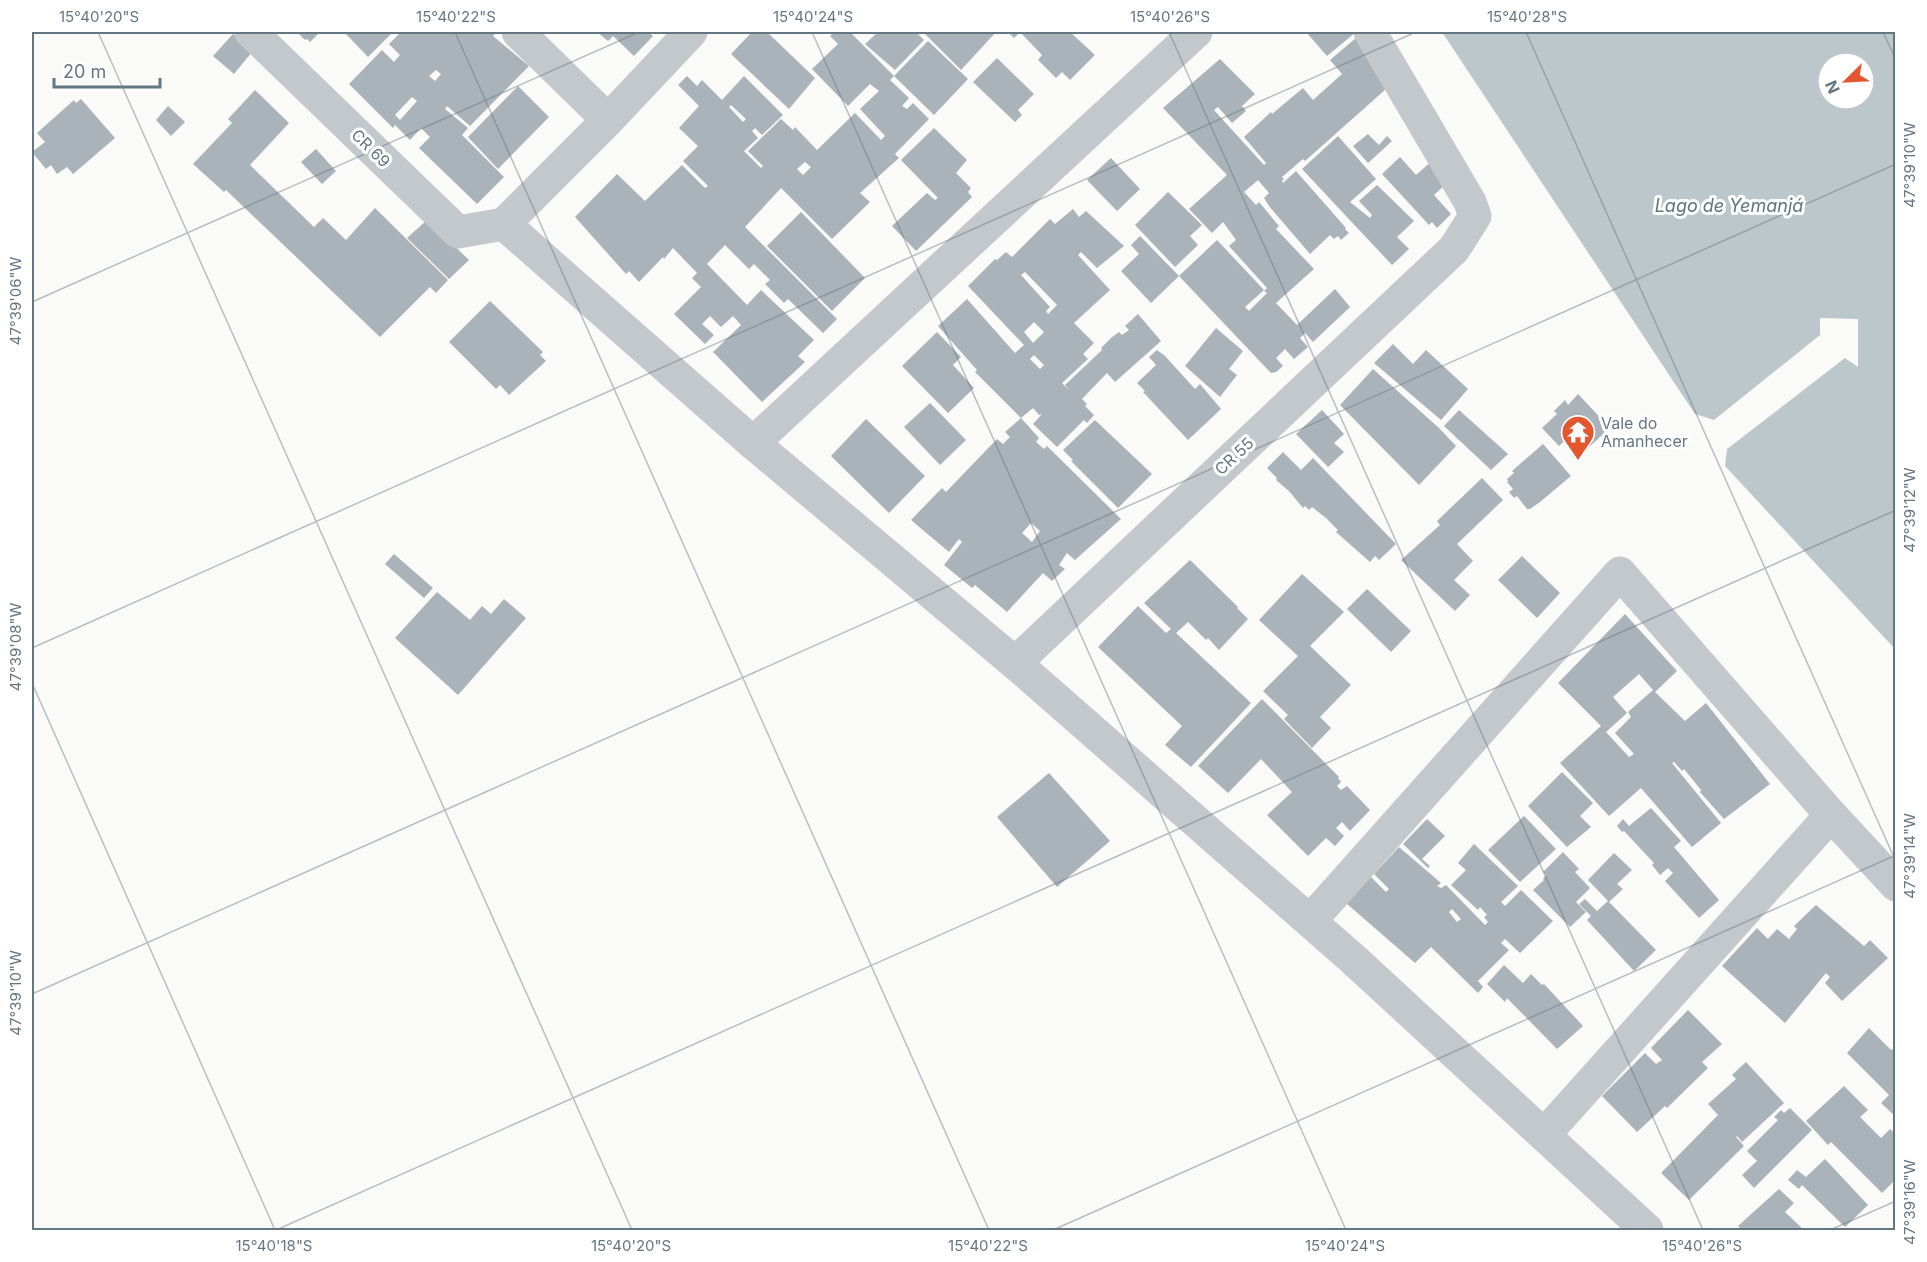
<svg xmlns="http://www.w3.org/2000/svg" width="1927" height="1262" viewBox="0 0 1927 1262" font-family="Inter,sans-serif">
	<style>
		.water { fill: #bbc7cb; fill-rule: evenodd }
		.building { fill: #aab3b9; fill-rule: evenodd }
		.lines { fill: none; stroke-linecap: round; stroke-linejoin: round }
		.minor { stroke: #c3c8cc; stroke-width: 33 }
		.ticks { fill: none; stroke: #657683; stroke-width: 1.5; stroke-opacity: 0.45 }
		.labels { text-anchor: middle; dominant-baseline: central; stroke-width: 6; stroke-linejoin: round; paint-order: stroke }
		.street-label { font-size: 16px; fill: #657683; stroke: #fff }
		.poi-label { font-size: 16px; fill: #657683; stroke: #fff; text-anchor: start }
		.water-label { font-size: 18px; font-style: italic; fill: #60757c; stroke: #fff }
		.neatline { fill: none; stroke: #657683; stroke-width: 2 }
		.ticks-label { font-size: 15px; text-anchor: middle; fill: #657683 }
	</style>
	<rect width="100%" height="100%" fill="#fafaf8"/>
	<!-- water -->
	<path class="water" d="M1442,32H1895V649L1725,466L1727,449L1845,358L1858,367V319L1820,318V335L1714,420L1695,414ZM1828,63H1864V99H1828Z"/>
	<!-- building -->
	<g class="building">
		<polygon points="297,32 320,32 310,42 307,39 305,40"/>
		<polygon points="344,32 393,32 368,57"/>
		<path d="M401,32H493L495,33L493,36L529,66L470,126L447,106L445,109L468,128L462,135L504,177L477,204L419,148L430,137L421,128L410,140L395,125L393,128L349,84L382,50L394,62L400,55L389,44ZM436,70L441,74L435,81L429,76ZM412,97L417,101L400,120L395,115Z"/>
		<polygon points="597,32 648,32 653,36 634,56 613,36 608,41"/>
		<polygon points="752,32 767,32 815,78 789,109 731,54"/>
		<path d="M835,32H850L894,76L890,80L909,98L902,106L907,109L913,103L929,119L895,154L899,158L860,193L870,202L832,239L781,188L745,227L837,319L823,333L788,299L784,303L765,284L770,280L754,264L749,269L725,245L707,264L747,305L761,290L814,340L798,356L805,362L762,402L713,352L741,325L733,316L721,327L710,316L702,324L714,335L705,344L674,314L701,287L692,278L697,273L673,248L664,259L663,257L639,282L629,271L626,274L575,217L617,174L645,201L682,165L705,188L708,186L683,161L698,146L679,128L699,106L678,85L687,76L697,86L702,80L722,100L744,76L783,115L762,135L755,128L752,131L758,138L744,151L761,168L763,166L748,151L781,119L793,130L795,127L817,150L855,113L881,140L885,136L860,109L879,91L870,84L848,106L812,69L838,44L830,36ZM731,105L746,119L743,122L729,107ZM805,162L811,167L803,175L797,169Z"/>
		<polygon points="878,32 920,32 917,33 924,40 895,70 865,44"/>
		<polygon points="923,32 996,32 961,70"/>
		<polygon points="1008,32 1070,32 1095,55 1070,80 1062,72 1056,78 1038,60 1042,55 1020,32 1014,38"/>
		<polygon points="1306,32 1356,32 1327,56"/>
		<polygon points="1363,32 1395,81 1305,161 1303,159 1282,177 1284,179 1282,181 1283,183 1296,171 1346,228 1345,229 1349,233 1341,240 1338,236 1334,239 1330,235 1310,254 1269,206 1264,198 1269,193 1258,180 1244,192 1256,205 1259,202 1279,226 1276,229 1314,269 1276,303 1297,325 1335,289 1350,307 1313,342 1305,333 1300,338 1308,347 1294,359 1285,349 1276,358 1283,366 1276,372 1271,373 1179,276 1217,240 1264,290 1245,307 1249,311 1267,293 1264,291 1267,288 1229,246 1236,240 1223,222 1212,233 1189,209 1227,175 1163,108 1220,59 1255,94 1242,106 1246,111 1232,123 1218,107 1214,110 1264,165 1266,163 1244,137 1271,112 1272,114 1303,88 1313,100 1342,74 1330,60"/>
		<polygon points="233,34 252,52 234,74 213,56"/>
		<polygon points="928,41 968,79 934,115 894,76"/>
		<polygon points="997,58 1034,94 1018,110 1022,115 1015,122 973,82"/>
		<polygon points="518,86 549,117 498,169 468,137"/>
		<polygon points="255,90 289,123 250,165 314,227 323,218 346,240 375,208 448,280 436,293 430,287 380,337 226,190 224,192 193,164 232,123 228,119"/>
		<polygon points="81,99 115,138 73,174 67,167 57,174 51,165 46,169 32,152 45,142 37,133 74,100 76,103"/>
		<polygon points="168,106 185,122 171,136 156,120"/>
		<polygon points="934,128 967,160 956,173 971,188 968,192 972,197 916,251 892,226 927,193 935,200 938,198 901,160"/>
		<polygon points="1368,134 1379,145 1387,136 1392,141 1368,163 1353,146"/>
		<polygon points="1338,136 1376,179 1350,202 1370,218 1372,215 1359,201 1377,185 1414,221 1397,237 1409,249 1392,265 1302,169"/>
		<polygon points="316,149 336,171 322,184 301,162"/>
		<polygon points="1400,157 1416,175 1432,161 1448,182 1434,195 1451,214 1437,228 1432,222 1429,225 1382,174"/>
		<polygon points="1111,158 1140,189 1117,211 1087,180"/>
		<polygon points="1168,192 1202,225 1190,236 1198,245 1175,267 1135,225"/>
		<path d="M1073,209L1079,217L1086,211L1124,246L1097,268L1081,252L1078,255L1110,290L1074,323L1094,343L1083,354L1088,359L1062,383L1069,390L1065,385L1102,350L1101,348L1111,338L1119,332L1122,335L1129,330L1125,326L1138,314L1161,341L1115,382L1107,373L1082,399L1087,404L1085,406L1094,415L1087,423L1084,420L1057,447L1033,424L1042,414L1039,415L1033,408L1021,418L975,372L977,370L938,326L967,299L1015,353L1024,345L968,286L995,259L997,260L1006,252L1012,257L1050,219L1055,224ZM1025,272L1057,305L1048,314L1046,311L1050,307L1021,275ZM1034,322L1044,332L1033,343L1024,332ZM1034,355L1044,365L1040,369L1030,359Z"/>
		<polygon points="801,212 865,278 832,311 767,246"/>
		<polygon points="427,220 469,260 449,279 407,238"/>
		<polygon points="1140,236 1179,276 1151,303 1121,271 1139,254 1131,245"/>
		<polygon points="490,301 543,352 540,355 546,361 509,395 500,385 496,389 449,342"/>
		<polygon points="1216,328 1243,351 1229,369 1237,375 1220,397 1185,366"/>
		<polygon points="937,332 961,357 953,365 974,388 948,413 902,366"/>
		<polygon points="1393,344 1413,364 1426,350 1468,389 1441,420 1374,363"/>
		<polygon points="1157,350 1165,356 1195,389 1200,384 1221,409 1188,440 1143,392 1145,391 1137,383 1156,365 1149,357"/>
		<polygon points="1373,369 1439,428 1456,446 1419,485 1340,405"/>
		<polygon points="1578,394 1610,428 1589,447 1574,432 1559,446 1542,428 1557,414 1554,411 1565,400 1568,405"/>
		<polygon points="930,403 966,440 940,465 904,427"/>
		<polygon points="1322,410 1344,434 1334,443 1344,452 1328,467 1296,434"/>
		<polygon points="1459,410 1508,454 1491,470 1444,426"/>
		<path d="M1021,418L1039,438L1036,442L1044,449L1047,446L1121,519L1075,560L1067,553L1059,565L1065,569L1052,581L1043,573L1007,612L975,585L972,588L944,565L962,542L959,539L949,552L911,520L942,488L946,492L997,439L1003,444L1010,437L1005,432ZM1031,523L1040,531L1032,542L1022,533Z"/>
		<polygon points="866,419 925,476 889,513 831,456"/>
		<polygon points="1095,420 1152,474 1118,508 1071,461 1073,460 1063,450"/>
		<polygon points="1543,444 1571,476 1540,502 1530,509 1527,509 1517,496 1514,498 1509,492 1513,489 1507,482 1508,481 1507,479 1514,473 1512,471"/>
		<polygon points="1283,452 1301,470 1313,458 1396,544 1379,560 1375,556 1370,562 1336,532 1338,530 1326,518 1312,507 1309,510 1305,506 1303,508 1289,491 1276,480 1277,478 1267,468"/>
		<polygon points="1482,478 1503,500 1457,544 1473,561 1454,580 1470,595 1455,611 1401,560 1440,525 1437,521"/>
		<polygon points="394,554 433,588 424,598 385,564"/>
		<polygon points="1522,556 1560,593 1537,618 1498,580"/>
		<polygon points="1190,560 1238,607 1237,608 1248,619 1219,650 1208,638 1206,640 1188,622 1176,633 1251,703 1191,767 1165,745 1182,726 1098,647 1138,606 1166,633 1171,629 1144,603"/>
		<polygon points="1302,574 1344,612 1310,646 1351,685 1320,717 1331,728 1312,748 1284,719 1288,715 1263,691 1298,656 1259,620"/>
		<polygon points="1367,589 1411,631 1391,652 1347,609"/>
		<polygon points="437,592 470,620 482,606 491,614 504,599 526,618 458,695 395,638"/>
		<path d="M1625,614L1677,671L1655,692L1685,721L1706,703L1770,784L1724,819L1700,792L1701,790L1684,769L1682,771L1674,762L1672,763L1721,823L1692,847L1641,788L1609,816L1560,763L1601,726L1558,683ZM1639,674L1653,690L1628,712L1631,717L1615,733L1634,754L1629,757L1606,732L1627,713L1613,697Z"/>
		<polygon points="1262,699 1339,777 1338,778 1341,782 1337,786 1341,790 1347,786 1370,810 1350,831 1342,822 1336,828 1344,836 1335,846 1326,838 1308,856 1267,815 1292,792 1261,759 1228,793 1198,766"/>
		<polygon points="1562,772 1593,803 1580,816 1591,827 1567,847 1528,806"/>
		<polygon points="1049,773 1110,841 1057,887 997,817"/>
		<polygon points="1651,808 1681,841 1674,847 1719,900 1699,918 1665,881 1673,873 1668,868 1660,875 1652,865 1654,863 1624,831 1622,832 1617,826 1623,819 1629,826"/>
		<polygon points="1524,816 1556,849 1520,882 1488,850"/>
		<polygon points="1427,819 1445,836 1422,859 1430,866 1428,868 1403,844"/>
		<path d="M1474,844L1518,886L1501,902L1505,906L1521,890L1553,921L1520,953L1505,939L1501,943L1509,950L1478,981L1483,987L1478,993L1431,947L1415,963L1346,903L1369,875L1386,892L1389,889L1374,874L1399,847L1441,883L1437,886L1441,888L1446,885L1485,925L1488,922L1484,917L1487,915L1480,907L1478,910L1451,885L1466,870L1458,863ZM1452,909L1461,919L1457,922L1449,912Z"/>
		<polygon points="1563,852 1579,869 1575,872 1590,888 1576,902 1586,912 1570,927 1533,890 1544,880 1543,879 1546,875 1543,872"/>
		<polygon points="1614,853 1632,870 1617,884 1623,889 1609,902 1656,950 1634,971 1587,920 1591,916 1579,904 1585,899 1597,911 1608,901 1609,902 1588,880"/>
		<polygon points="1816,905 1864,946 1870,940 1888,958 1842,1001 1825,983 1830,977 1826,973 1785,1023 1722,966 1757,928 1768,939 1777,929 1789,939 1797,929 1794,926"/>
		<polygon points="1504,965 1523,983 1531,974 1542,985 1544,984 1583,1026 1557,1049 1507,998 1505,1002 1487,984"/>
		<polygon points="1688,1010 1722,1044 1702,1062 1708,1068 1667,1108 1665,1106 1637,1132 1602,1096 1645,1053 1656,1064 1662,1060 1651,1048"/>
		<polygon points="1869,1028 1891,1050 1892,1049 1896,1052 1896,1117 1881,1103 1889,1095 1847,1053"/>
		<polygon points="1746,1062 1784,1103 1742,1142 1737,1136 1736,1137 1744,1146 1689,1200 1661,1173 1718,1115 1708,1104 1736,1079 1732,1075"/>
		<polygon points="1844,1086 1868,1110 1860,1117 1881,1138 1890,1129 1896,1134 1896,1179 1882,1193 1831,1142 1828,1145 1806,1121"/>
		<polygon points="1790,1108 1812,1130 1754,1188 1742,1175 1757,1161 1747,1151 1778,1120 1774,1117 1781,1110 1784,1113"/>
		<polygon points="1825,1159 1868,1205 1845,1227 1802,1185 1799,1189 1788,1180 1797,1170 1806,1177"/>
		<polygon points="1779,1189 1794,1203 1785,1212 1804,1230 1742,1230 1738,1226"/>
	</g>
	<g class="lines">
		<!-- minor -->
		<g class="minor">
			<polyline points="251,32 458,232 504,224"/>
			<polyline points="518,32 608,120"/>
			<polyline points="504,224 753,443 1015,663 1353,959 1647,1230"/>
			<polyline points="504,224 608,120 691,32"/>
			<polyline points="753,443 1196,32"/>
			<polyline points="1015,663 1454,249 1475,216 1470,202 1370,32"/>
			<polyline points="1310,921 1620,573 1831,815 1896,885"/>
			<polyline points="1544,1135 1831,815"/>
		</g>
	</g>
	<!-- ticks -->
	<path class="ticks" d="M98,32L632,1230M455,32L989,1230M812,32L1346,1230M1169,32L1703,1230M1526,32L1896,862M1883,32L1896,60M32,302L639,32M32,648L1416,32M32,683L275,1230M32,994L1896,164M276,1230L1896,510M1053,1230L1896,855M1830,1230L1896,1201"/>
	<!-- icons -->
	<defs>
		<symbol id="temple-pin" viewBox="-11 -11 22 30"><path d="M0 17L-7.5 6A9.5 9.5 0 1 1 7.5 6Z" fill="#e4572e" stroke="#fff"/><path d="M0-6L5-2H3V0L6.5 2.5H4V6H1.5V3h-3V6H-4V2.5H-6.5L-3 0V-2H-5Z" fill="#fff"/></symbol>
	</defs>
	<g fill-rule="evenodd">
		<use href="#temple-pin" x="1559" y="413" width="38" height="52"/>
	</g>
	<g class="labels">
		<!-- street labels -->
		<g class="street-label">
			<text transform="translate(371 148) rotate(44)">CR 69</text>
			<text transform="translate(1234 456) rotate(-43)">CR 55</text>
		</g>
		<!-- poi labels -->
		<g class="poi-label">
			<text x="1601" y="423">Vale do<tspan x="1601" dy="18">Amanhecer</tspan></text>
		</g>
		<!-- water labels -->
		<g class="water-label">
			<text x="1729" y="205">Lago de Yemanjá</text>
		</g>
	</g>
	<!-- border -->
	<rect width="1927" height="1262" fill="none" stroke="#ffffff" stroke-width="66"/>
	<!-- north arrow -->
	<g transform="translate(1846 81) rotate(246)"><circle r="28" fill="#ffffff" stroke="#c1c8cd" stroke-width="1.5"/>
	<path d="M0-4.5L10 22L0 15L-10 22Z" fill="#e4572e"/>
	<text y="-9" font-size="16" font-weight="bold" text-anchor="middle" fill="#657683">N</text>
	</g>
	<!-- scale -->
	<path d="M54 78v9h106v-9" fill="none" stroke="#657683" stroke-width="3"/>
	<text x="63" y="78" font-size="18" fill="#657683" stroke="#ffffff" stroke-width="4.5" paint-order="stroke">20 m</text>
	<rect x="33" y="33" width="1861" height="1196" class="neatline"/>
	<g class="ticks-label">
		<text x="99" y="22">15°40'20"S</text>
		<text x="456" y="22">15°40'22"S</text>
		<text x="813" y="22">15°40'24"S</text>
		<text x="1170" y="22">15°40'26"S</text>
		<text x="1527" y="22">15°40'28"S</text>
		<text transform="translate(1910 165) rotate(-90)" y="5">47°39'10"W</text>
		<text transform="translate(16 301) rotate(-90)" y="5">47°39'06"W</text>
		<text transform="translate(1910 510) rotate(-90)" y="5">47°39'12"W</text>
		<text transform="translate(16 647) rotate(-90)" y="5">47°39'08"W</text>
		<text transform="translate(1910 856) rotate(-90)" y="5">47°39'14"W</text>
		<text transform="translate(16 993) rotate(-90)" y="5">47°39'10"W</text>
		<text transform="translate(1910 1202) rotate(-90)" y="5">47°39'16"W</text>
		<text x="274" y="1251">15°40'18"S</text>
		<text x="631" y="1251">15°40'20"S</text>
		<text x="988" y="1251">15°40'22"S</text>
		<text x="1345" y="1251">15°40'24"S</text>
		<text x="1702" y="1251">15°40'26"S</text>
	</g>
</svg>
